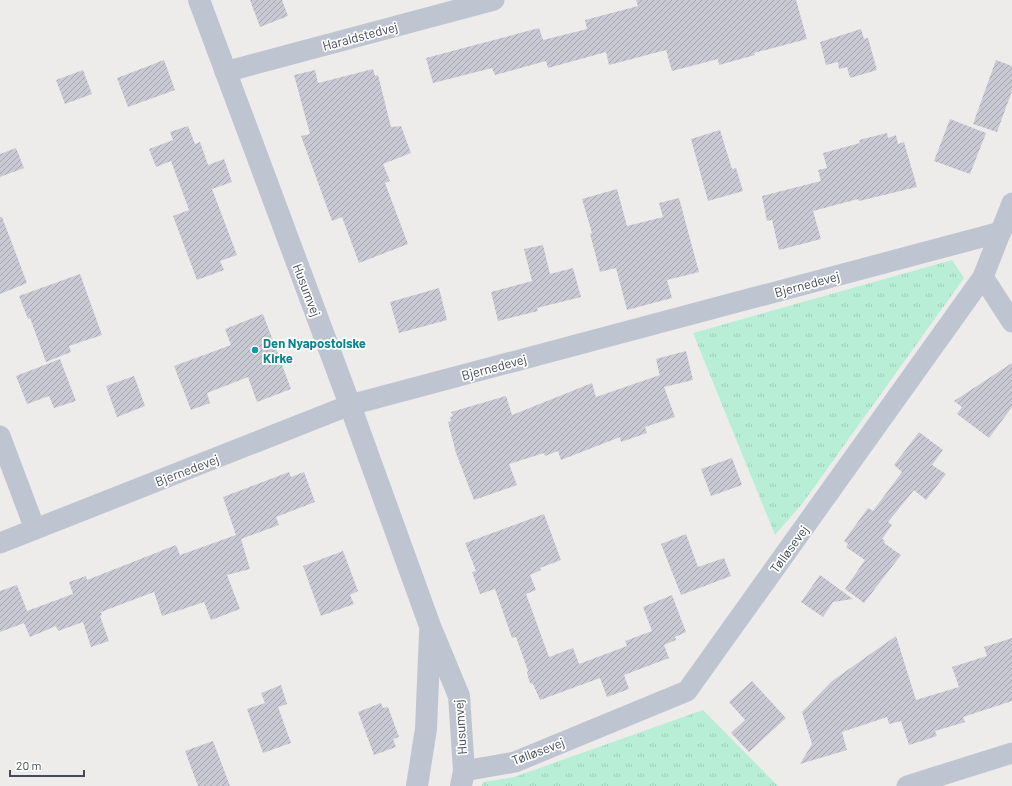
<svg xmlns="http://www.w3.org/2000/svg" width="1012" height="786" viewBox="0 0 1012 786" font-family="Barlow,sans-serif">
	<style>
		.park { fill: url(#park-tufts) }
		.building { fill: url(#building-hatch) }
		.lines { fill: none; stroke-linecap: round; stroke-linejoin: round }
		.minor { stroke: #bec5d1; stroke-width: 21 }
		.tertiary { stroke: #bec5d1; stroke-width: 22 }
		.culture-dot { fill: #0f9aa8; stroke: #fff; stroke-width: 1.5 }
		.labels { text-anchor: middle; dominant-baseline: central; stroke-width: 3.5; stroke-linejoin: round; paint-order: stroke }
		.street-label { font-size: 13px; fill: #444c59; stroke: #fff }
		.culture-label { font-size: 13px; font-weight: bold; fill: #0d838f; stroke: #fff; text-anchor: start }
	</style>
	<defs>
		<pattern id="park-tufts" width="24" height="20" patternUnits="userSpaceOnUse"><rect width="24" height="20" fill="#b8eed5"/><path d="M3 7l-1-3M5 7V3M7 7l1-3M15 17l-1-3M17 17v-4M19 17l1-3" fill="none" stroke="#9fceb9"/></pattern>
		<pattern id="building-hatch" width="6" height="6" patternUnits="userSpaceOnUse"><rect width="6" height="6" fill="#c8c9d2"/><path d="M-1 1l2-2M0 6l6-6M5 7l2-2" fill="none" stroke="#a4a5ad"/></pattern>
	</defs>
	<rect width="100%" height="100%" fill="#eeeceb"/>
	<!-- park -->
	<g class="park">
		<polygon points="952,260 964,278 802,504 775,535 693,333"/>
		<polygon points="703,710 778,786 482,786 483,782 514,777"/>
	</g>
	<!-- building -->
	<g class="building">
		<polygon points="250,0 282,0 288,16 260,27"/>
		<polygon points="636,0 796,0 807,39 754,53 755,55 719,65 718,59 672,71 666,50 609,65 606,52 548,68 546,61 495,75 492,68 433,83 426,58 539,28 543,40 587,29 585,20 638,6"/>
		<polygon points="861,29 864,39 868,38 877,70 850,78 847,67 839,69 838,62 826,65 820,42"/>
		<polygon points="164,60 175,90 128,107 117,78"/>
		<polygon points="996,60 1012,66 1012,91 997,132 973,124"/>
		<polygon points="373,69 375,76 378,75 391,127 401,126 411,153 383,164 390,181 385,183 408,244 359,263 342,217 332,221 301,136 310,134 294,75 315,70 318,83"/>
		<polygon points="83,70 92,94 65,104 56,80"/>
		<polygon points="950,119 986,133 970,174 934,161"/>
		<polygon points="188,126 195,144 200,142 208,165 224,159 232,182 212,189 237,255 220,261 224,270 197,280 173,216 189,210 171,161 156,167 149,149 173,140 170,132"/>
		<polygon points="720,130 732,169 736,168 743,191 708,201 691,139"/>
		<polygon points="887,133 888,138 896,135 898,144 904,142 917,187 859,201 858,199 813,211 821,239 779,250 772,220 767,221 762,196 821,181 818,170 827,168 823,153 860,143 859,140"/>
		<polygon points="16,148 24,168 0,177 0,154"/>
		<polygon points="617,189 627,226 663,217 659,203 679,198 699,272 667,280 672,298 627,310 616,268 600,272 590,234 592,233 582,199"/>
		<polygon points="0,217 2,217 27,283 0,294"/>
		<polygon points="543,245 550,274 573,268 581,297 537,308 538,311 498,321 491,292 532,281 524,249"/>
		<polygon points="80,274 102,335 69,346 71,352 46,362 30,318 28,319 19,296"/>
		<polygon points="439,288 447,320 399,333 390,302"/>
		<polygon points="263,314 291,389 257,402 248,377 207,393 210,403 191,410 174,366 231,345 225,329"/>
		<polygon points="686,351 693,380 664,387 675,417 645,427 647,433 621,442 620,437 561,460 558,451 545,456 544,453 509,464 517,485 474,500 456,453 448,422 451,421 450,417 453,416 451,412 506,396 512,415 592,383 596,397 660,375 661,381 656,359"/>
		<polygon points="60,359 76,401 54,408 49,396 27,404 16,376"/>
		<polygon points="1012,363 1012,407 989,438 957,414 962,407 954,401"/>
		<polygon points="134,376 145,406 117,417 106,386"/>
		<polygon points="919,432 943,450 932,465 946,474 926,500 914,490 888,522 892,525 882,539 885,541 884,543 901,555 864,603 845,589 865,560 846,547 848,544 844,541 868,508 873,511 902,472 894,465"/>
		<polygon points="732,458 742,485 711,496 701,469"/>
		<polygon points="289,472 291,477 304,472 315,502 276,517 279,525 241,539 250,569 227,575 240,609 211,620 204,602 162,616 154,592 101,612 102,615 100,616 109,641 91,647 83,622 58,631 56,626 30,637 24,623 0,632 0,591 17,585 27,611 73,594 69,582 86,576 87,580 176,545 180,555 236,535 223,497"/>
		<polygon points="544,514 561,560 540,568 541,570 530,575 536,590 526,594 549,657 573,648 579,664 627,646 625,641 652,631 643,607 672,595 686,632 675,637 676,640 664,645 669,658 624,675 629,689 607,697 600,678 540,700 533,684 530,683 527,673 528,671 516,637 512,638 495,589 480,594 472,572 476,571 465,543"/>
		<polygon points="686,534 698,567 724,558 731,576 681,595 661,544"/>
		<polygon points="343,551 358,591 350,595 354,604 321,616 303,566"/>
		<polygon points="820,575 853,599 833,602 823,617 801,602"/>
		<polygon points="896,636 916,700 959,687 952,667 987,656 984,647 1012,638 1012,701 963,717 965,722 935,731 937,736 909,745 901,721 889,724 887,717 842,732 847,750 800,764 812,744 802,712 832,681"/>
		<polygon points="752,681 786,718 749,752 731,733 745,720 729,702"/>
		<polygon points="281,685 287,704 278,707 291,743 263,753 247,709 265,703 261,693"/>
		<polygon points="381,703 383,708 388,707 399,737 393,739 396,747 374,755 358,712"/>
		<polygon points="213,741 230,786 198,786 185,751"/>
	</g>
	<g class="lines">
		<!-- minor -->
		<g class="minor">
			<polyline points="225,72 494,0"/>
			<polyline points="983,277 1012,322"/>
			<polyline points="0,436 35,529"/>
			<polyline points="0,543 350,405 1001,232"/>
			<polyline points="464,771 515,762 687,691 983,277 1012,203"/>
			<polyline points="907,786 1012,753"/>
		</g>
		<!-- tertiary -->
		<g class="tertiary">
			<polyline points="199,0 350,405 430,626 459,696 464,771 461,786"/>
			<polyline points="417,786 426,729 430,633"/>
		</g>
	</g>
	<!-- markers -->
	<circle class="culture-dot" cx="255" cy="350" r="4"/>
	<g class="labels">
		<!-- street labels -->
		<g class="street-label">
			<text transform="translate(360 36) rotate(-15)">Haraldstedvej</text>
			<text transform="translate(807 284) rotate(-15)">Bjernedevej</text>
			<text transform="translate(307 290) rotate(69)">Husumvej</text>
			<text transform="translate(494 367) rotate(-15)">Bjernedevej</text>
			<text transform="translate(187 470) rotate(-21)">Bjernedevej</text>
			<text transform="translate(789 549) rotate(-54)">Tølløsevej</text>
			<text transform="translate(460 727) rotate(-94)">Husumvej</text>
			<text transform="translate(538 751) rotate(-21)">Tølløsevej</text>
		</g>
		<!-- culture labels -->
		<g class="culture-label">
			<text x="263" y="343">Den Nyapostolske<tspan x="263" dy="15">Kirke</tspan></text>
		</g>
	</g>
	<!-- scale -->
	<path d="M10 770v6h74v-6" fill="none" stroke="#444c59" stroke-width="2"/>
	<text x="16" y="770" font-size="12" fill="#444c59" stroke="#ffffff" stroke-width="3" paint-order="stroke">20 m</text>
</svg>
